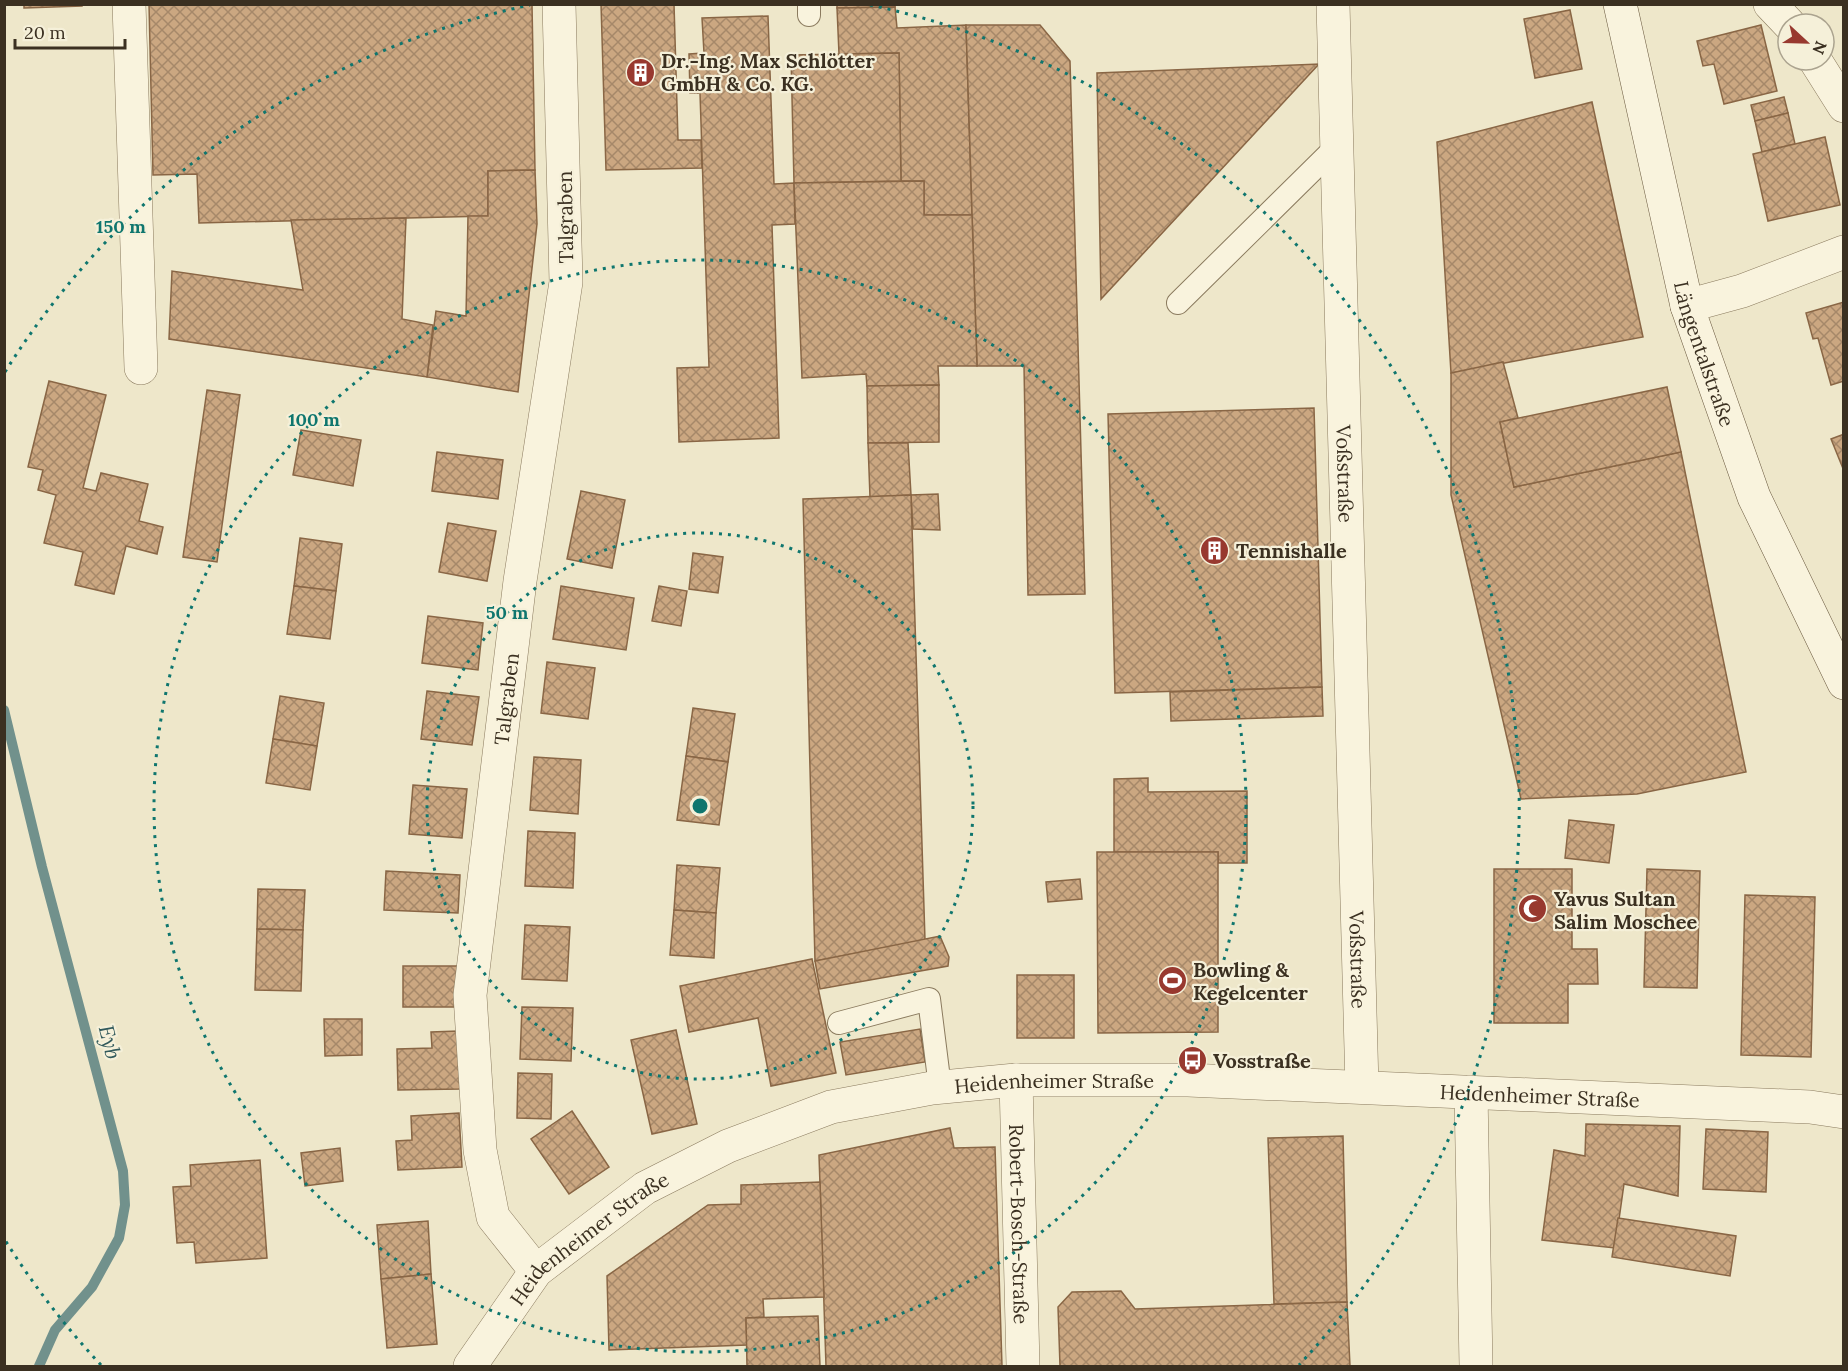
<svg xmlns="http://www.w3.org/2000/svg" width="1848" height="1371" viewBox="0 0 1848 1371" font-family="Lora,serif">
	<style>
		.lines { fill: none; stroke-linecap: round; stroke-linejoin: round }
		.stream { stroke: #71918c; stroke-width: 10 }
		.building { fill: url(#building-cross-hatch); stroke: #896645; stroke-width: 1.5 }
		.service-casing { stroke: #8a7a5e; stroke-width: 24 }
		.minor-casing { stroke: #8a7a5e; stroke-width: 34 }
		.tertiary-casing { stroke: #8a7a5e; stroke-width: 34 }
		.secondary-casing { stroke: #6c5b41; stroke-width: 34 }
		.service { stroke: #f9f3dd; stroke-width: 22 }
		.minor { stroke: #f9f3dd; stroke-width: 33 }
		.tertiary { stroke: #f9f3dd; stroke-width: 33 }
		.secondary { stroke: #f9f3dd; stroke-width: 33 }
		.ring { fill: none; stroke: #0f766e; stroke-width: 3; stroke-dasharray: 3 6 }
		.labels { text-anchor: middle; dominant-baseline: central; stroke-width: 4.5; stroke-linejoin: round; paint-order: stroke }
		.poi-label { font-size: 20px; font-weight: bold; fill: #3b3021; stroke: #f5f0d9; text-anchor: start }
		.street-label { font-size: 20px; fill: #3b3021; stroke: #f5f0d9 }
		.water-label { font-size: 21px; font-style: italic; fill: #31595b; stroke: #f5f0d9 }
		.centre { fill: #0f766e; stroke: #f5f0d9; stroke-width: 3 }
		.ring-label { font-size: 18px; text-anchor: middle; font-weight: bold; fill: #0f766e; stroke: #f5f0d9; stroke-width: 4.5; stroke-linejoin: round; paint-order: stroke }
	</style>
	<defs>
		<pattern id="building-cross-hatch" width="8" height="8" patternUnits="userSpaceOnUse" patternTransform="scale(1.5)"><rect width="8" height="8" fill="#cba781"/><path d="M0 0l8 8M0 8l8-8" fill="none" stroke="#a68869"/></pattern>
	</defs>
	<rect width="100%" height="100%" fill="#eee7ca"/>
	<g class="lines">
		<!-- stream -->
		<polyline class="stream" points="4,710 42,867 123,1171 125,1205 119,1238 92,1287 55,1330 39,1366"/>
	</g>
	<!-- building -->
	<g class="building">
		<polygon points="24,4 82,4 82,6 24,8"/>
		<polygon points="149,4 532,4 535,170 488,171 488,216 199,223 197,174 153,175"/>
		<polygon points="601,4 674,4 678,140 701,140 702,168 606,170"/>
		<polygon points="837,4 895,4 895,7 837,8"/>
		<polygon points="895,7 897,28 966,25 972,215 924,215 924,181 901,181 899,53 839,54 837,8"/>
		<polygon points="1570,10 1582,69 1535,78 1524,19"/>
		<polygon points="768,16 774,184 794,183 795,224 772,225 779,438 679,442 677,368 709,367 700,93 690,93 689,54 704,53 702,18"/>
		<polygon points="966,25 1040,25 1070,61 1085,594 1028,595 1024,366 977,366"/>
		<polygon points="1761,25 1777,91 1724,104 1714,64 1703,66 1697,41"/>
		<polygon points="899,53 901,181 794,183 791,55"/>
		<polygon points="1319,64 1101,299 1097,73"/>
		<polygon points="1784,97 1788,113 1755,121 1751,105"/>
		<polygon points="1592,102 1643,337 1451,373 1437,142"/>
		<polygon points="1788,113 1795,144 1762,152 1755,121"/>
		<polygon points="1825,137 1840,205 1768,221 1753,154"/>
		<polygon points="535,170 537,224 518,392 427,377 436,311 466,316 468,216 488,216 488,171"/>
		<polygon points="924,181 924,215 972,215 977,366 938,366 939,385 867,386 866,374 802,378 794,183"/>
		<polygon points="406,218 402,319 433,325 427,377 169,339 172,271 303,290 291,220"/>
		<polygon points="1844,302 1844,381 1831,385 1818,338 1813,339 1806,313"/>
		<polygon points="1503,362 1518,418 1500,422 1514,487 1681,452 1746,772 1637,794 1521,799 1451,495 1451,373"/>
		<polygon points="49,381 106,395 83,488 96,491 101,473 148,484 139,521 163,527 157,554 126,546 114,594 75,585 83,552 44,543 56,495 38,490 43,470 28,467"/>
		<polygon points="939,385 939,442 868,443 867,386"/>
		<polygon points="1667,387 1681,452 1514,487 1500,422"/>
		<polygon points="207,390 240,395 217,562 183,557"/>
		<polygon points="1314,408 1322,687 1115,693 1108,414"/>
		<polygon points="301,430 361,440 353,486 293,475"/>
		<polygon points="1844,434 1844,471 1831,439"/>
		<polygon points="868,443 908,443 911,495 870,497"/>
		<polygon points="437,452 503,460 498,499 432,491"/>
		<polygon points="581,491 625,500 612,568 567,559"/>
		<polygon points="938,494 940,530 913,529 911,495"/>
		<polygon points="911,495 925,940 815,961 803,499"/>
		<polygon points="448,523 496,531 487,581 439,572"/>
		<polygon points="300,538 342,544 336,591 294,586"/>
		<polygon points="693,553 723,557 718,593 689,589"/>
		<polygon points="294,586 336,591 330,639 287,634"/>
		<polygon points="561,586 634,598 626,650 553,639"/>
		<polygon points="659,586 687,591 681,626 652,621"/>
		<polygon points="428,616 483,623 478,670 422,663"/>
		<polygon points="547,662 595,668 588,719 541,713"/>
		<polygon points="1322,687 1323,716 1171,721 1170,692"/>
		<polygon points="427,691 479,697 472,745 421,739"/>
		<polygon points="280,696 324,703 317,746 273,739"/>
		<polygon points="693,708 735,714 728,762 686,756"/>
		<polygon points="273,739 317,746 310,790 266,783"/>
		<polygon points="686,756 728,762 719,825 677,820"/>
		<polygon points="534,757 581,760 578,814 530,810"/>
		<polygon points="1148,778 1148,792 1247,791 1247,863 1218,863 1218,852 1114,852 1114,779"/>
		<polygon points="413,785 467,789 462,838 409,834"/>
		<polygon points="1569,820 1614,825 1609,863 1565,858"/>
		<polygon points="528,831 575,833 573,888 525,886"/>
		<polygon points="1097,852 1218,852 1218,1032 1098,1033"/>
		<polygon points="677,865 720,868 716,913 674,910"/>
		<polygon points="1494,869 1572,869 1572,949 1597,949 1598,984 1568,984 1568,1023 1494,1023"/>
		<polygon points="1647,869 1700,871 1697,988 1644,987"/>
		<polygon points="386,871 460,875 458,913 384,910"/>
		<polygon points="1080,879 1082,899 1048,902 1046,882"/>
		<polygon points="258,889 305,890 303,930 257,929"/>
		<polygon points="1745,895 1815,897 1811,1057 1741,1055"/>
		<polygon points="674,910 716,913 714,958 670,955"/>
		<polygon points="525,925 570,927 567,981 522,979"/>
		<polygon points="257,929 303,930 301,991 255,990"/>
		<polygon points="940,936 949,957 948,966 820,989 815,961"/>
		<polygon points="812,959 836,1073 771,1086 758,1018 689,1032 680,986"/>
		<rect x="403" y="966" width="56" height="41"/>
		<rect x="1017" y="975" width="57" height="63"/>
		<polygon points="522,1007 573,1008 571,1061 520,1059"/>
		<polygon points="324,1019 362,1019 362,1055 325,1056"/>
		<polygon points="920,1029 925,1062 846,1075 840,1042"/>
		<polygon points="676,1030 697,1124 652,1134 631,1040"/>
		<polygon points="458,1031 460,1089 398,1090 397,1049 432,1048 431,1032"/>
		<polygon points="518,1073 552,1074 551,1119 517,1118"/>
		<polygon points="572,1111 609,1167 569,1194 531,1139"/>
		<polygon points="459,1113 462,1167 398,1170 396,1141 412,1140 411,1116"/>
		<polygon points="1586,1124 1680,1126 1678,1196 1624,1184 1615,1248 1542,1240 1554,1150 1585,1156"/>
		<polygon points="950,1128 954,1148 995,1147 1002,1366 826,1366 819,1155"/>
		<polygon points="1706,1129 1768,1132 1766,1192 1703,1189"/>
		<polygon points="1343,1136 1347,1302 1274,1304 1268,1138"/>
		<polygon points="340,1148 343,1181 305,1186 301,1153"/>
		<polygon points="260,1160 267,1258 196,1263 194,1242 177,1243 173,1187 191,1186 190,1165"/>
		<polygon points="820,1182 824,1297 763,1299 764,1317 746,1318 747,1345 609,1350 607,1276 708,1205 741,1204 741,1185"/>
		<polygon points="1618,1218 1736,1236 1730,1276 1612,1257"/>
		<polygon points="428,1221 431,1274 381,1279 377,1225"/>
		<polygon points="431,1274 437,1344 387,1348 381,1279"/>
		<polygon points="1121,1291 1135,1309 1347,1302 1350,1366 1060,1366 1058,1307 1072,1292"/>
		<polygon points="818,1316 820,1366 747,1366 746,1318"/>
	</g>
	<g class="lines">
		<defs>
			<g id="service">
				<polyline points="809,4 809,15"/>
				<polyline points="1178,303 1337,146"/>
				<polyline points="839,1023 929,999 940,1087"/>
			</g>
			<g id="minor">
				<polyline points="129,4 141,368"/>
				<path id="s1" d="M1333,4L1362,1087"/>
				<polyline points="1770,4 1789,24"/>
				<polyline points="1815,60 1844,106"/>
				<polyline points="1687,306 1742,291 1844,252"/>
				<path id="s2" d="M1016,1080L1023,1366"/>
				<polyline points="1471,1092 1476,1366"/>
				<path id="s3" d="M536,1271L493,1217L480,1150L470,995L520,581L566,282L559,4"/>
			</g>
			<g id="tertiary">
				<path id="s4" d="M470,1366L536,1271L645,1188L728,1146L831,1107L932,1088L1016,1080H1188L1810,1107L1844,1112"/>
			</g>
			<g id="secondary">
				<path id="s5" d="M1620,4L1687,306L1754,497L1844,683"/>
			</g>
		</defs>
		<!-- service casing -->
		<use href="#service" class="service-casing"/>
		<!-- minor casing -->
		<use href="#minor" class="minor-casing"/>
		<!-- tertiary casing -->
		<use href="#tertiary" class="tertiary-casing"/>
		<!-- secondary casing -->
		<use href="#secondary" class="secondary-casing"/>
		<!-- service -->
		<use href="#service" class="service"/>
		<!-- minor -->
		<use href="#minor" class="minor"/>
		<!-- tertiary -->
		<use href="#tertiary" class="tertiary"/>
		<!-- secondary -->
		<use href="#secondary" class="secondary"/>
	</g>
	<!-- distance rings -->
	<g class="ring">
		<circle cx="700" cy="806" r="273"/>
		<circle cx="700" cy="806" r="546"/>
		<path d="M101 1365A819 819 0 0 1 5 1240M5 372A819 819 0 0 1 530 5M870 5A819 819 0 0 1 1299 1365"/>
	</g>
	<!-- icons -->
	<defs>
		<symbol id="building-disc" viewBox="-11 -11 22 22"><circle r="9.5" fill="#98392f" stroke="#f5f0d9"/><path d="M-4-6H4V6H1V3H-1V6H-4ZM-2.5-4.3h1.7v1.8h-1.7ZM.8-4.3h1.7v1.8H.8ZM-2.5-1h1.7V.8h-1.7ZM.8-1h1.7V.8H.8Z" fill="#fff"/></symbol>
		<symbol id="mosque-disc" viewBox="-11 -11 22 22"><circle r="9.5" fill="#98392f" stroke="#f5f0d9"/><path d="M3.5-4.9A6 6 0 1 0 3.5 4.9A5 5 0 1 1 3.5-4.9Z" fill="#fff"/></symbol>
		<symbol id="stadium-disc" viewBox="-11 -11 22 22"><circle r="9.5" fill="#98392f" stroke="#f5f0d9"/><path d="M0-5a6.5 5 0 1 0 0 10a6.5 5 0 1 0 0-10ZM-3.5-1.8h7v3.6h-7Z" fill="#fff"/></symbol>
		<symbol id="bus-disc" viewBox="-11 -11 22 22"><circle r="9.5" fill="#98392f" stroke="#f5f0d9"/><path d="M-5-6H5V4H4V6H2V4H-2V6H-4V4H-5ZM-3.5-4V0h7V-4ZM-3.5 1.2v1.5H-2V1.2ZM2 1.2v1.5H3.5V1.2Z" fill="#fff"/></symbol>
	</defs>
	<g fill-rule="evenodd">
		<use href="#building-disc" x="624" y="56" width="33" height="33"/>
		<use href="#building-disc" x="1198" y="534" width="33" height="33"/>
		<use href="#mosque-disc" x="1516" y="892" width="33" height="33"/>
		<use href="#stadium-disc" x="1156" y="964" width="33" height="33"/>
		<use href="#bus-disc" x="1176" y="1044" width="33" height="33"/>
	</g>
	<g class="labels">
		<!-- poi labels -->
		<g class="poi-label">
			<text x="661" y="60">Dr.-Ing. Max Schlötter<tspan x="661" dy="23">GmbH &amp; Co. KG.</tspan></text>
			<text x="1236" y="550">Tennishalle</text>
			<text x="1554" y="898">Yavus Sultan<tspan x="1554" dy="23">Salim Moschee</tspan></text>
			<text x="1193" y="969">Bowling &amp;<tspan x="1193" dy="23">Kegelcenter</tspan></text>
			<text x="1213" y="1060">Vosstraße</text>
		</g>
		<!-- street labels -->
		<g class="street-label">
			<text transform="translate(565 217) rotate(-91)">Talgraben</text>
			<text stroke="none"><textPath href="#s5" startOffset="360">Längentalstraße</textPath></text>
			<text stroke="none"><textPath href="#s1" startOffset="470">Voßstraße</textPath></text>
			<text stroke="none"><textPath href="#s3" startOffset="591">Talgraben</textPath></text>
			<text stroke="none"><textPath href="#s1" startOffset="956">Voßstraße</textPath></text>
			<text stroke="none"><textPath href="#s4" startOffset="681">Heidenheimer Straße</textPath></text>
			<text stroke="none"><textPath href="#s4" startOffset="1167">Heidenheimer Straße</textPath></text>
			<text stroke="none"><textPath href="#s2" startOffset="144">Robert-Bosch-Straße</textPath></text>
			<text stroke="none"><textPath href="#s4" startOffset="177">Heidenheimer Straße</textPath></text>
		</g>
		<!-- water labels -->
		<g class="water-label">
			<text transform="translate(110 1042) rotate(76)">Eyb</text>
		</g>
	</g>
	<circle cx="700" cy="806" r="9" class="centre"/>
	<g class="ring-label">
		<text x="121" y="233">150 m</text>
		<text x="314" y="426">100 m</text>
		<text x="507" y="619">50 m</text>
	</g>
	<!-- border -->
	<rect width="1848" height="1371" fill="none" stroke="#3b3021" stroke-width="12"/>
	<!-- north arrow -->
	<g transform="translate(1806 42) rotate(112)"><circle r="28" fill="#f5f0d9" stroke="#aba38f" stroke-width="1.5"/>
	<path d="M0-4.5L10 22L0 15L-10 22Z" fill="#98392f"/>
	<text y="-9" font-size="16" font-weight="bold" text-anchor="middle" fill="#3b3021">N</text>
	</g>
	<!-- scale -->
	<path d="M15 39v9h110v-9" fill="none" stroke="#3b3021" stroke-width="3"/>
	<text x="24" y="39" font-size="18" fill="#3b3021" stroke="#f5f0d9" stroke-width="4.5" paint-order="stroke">20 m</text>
</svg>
